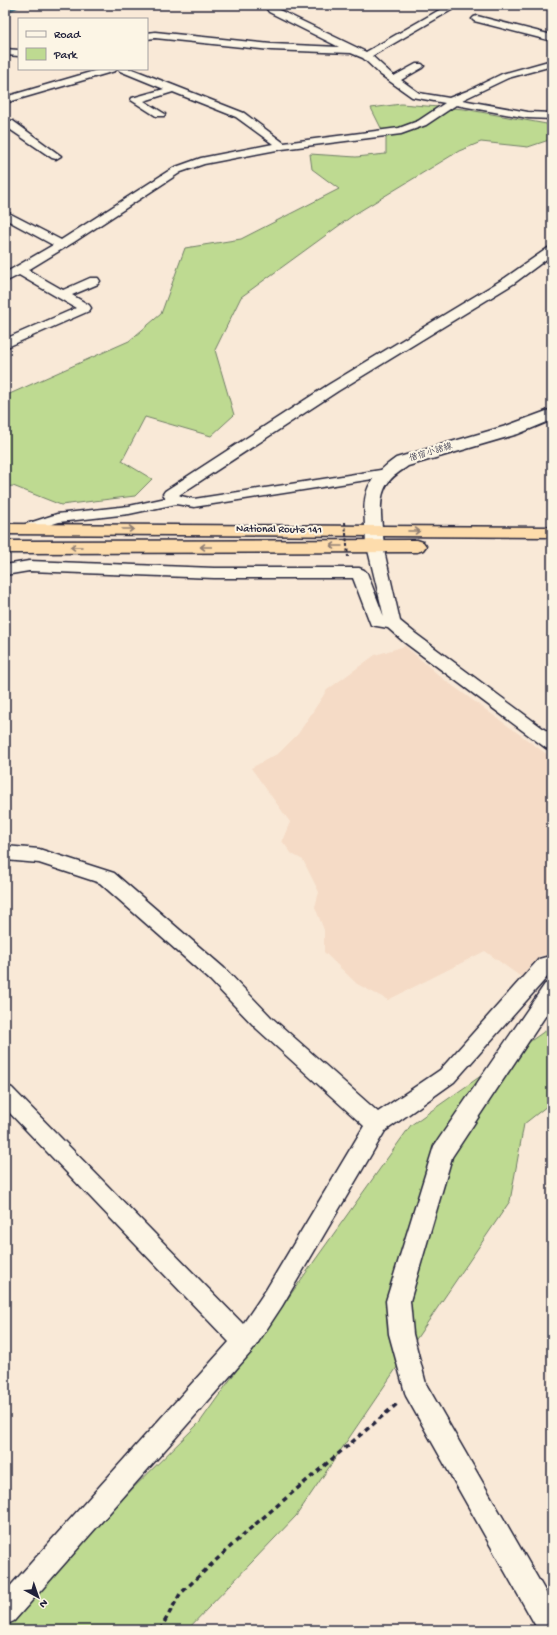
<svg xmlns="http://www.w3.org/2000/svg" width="557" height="1635" viewBox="0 0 557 1635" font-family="'Gochi Hand','Klee One',sans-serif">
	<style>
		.built { fill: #f5dbc6 }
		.green { fill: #beda91; stroke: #707e66 }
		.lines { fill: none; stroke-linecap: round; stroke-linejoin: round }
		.stream { stroke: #5f909f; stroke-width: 3.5 }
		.minor-casing { stroke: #22223b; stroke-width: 3 }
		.secondary-casing { stroke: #22223b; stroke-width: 3 }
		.trunk-casing { stroke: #22223b; stroke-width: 3 }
		.path { stroke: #22223b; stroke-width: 3.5; stroke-dasharray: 5 4; stroke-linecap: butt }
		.minor { fill: #fcf5e5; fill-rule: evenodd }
		.secondary { fill: #fcf5e5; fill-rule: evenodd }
		.trunk { fill: #fddcac; fill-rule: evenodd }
		.path-bridge { stroke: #22223b; stroke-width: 2; stroke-dasharray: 3 2.5; stroke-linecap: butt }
		.oneway { stroke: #907f74 }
		.labels { text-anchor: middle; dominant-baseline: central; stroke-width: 4; stroke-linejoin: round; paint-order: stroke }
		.far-street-label { font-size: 9px; fill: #22223b; stroke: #fcf5e5 }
		.street-label { font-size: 11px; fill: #22223b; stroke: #fcf5e5 }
	</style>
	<rect width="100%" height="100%" fill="#f9e9d7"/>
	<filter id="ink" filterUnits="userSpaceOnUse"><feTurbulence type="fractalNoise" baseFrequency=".025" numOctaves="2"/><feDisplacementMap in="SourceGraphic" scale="8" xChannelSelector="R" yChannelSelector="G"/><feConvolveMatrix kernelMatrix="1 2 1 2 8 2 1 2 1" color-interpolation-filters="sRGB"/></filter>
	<g filter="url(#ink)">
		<!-- built -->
		<polygon class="built" points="405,646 442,678 552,758 552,954 540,956 521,977 485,951 388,1000 357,984 324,952 324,930 315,907 319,892 303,860 292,854 282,841 290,822 251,768 279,753 298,734 327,690 375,655"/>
		<!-- green -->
		<g class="green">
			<polygon points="401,104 464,109 552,125 552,139 528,147 481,142 459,151 355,214 241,297 215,350 234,415 211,436 145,417 122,461 152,479 135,496 61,505 13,486 5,487 5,396 129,341 161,314 185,248 241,239 339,189 312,169 310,154 356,157 386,154 386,138 371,108"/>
			<polygon points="552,1026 552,1102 524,1124 510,1201 296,1516 187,1630 5,1630 5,1615 200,1422 411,1125"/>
		</g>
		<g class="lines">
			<!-- stream -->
			<polyline class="stream" points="5,12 20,5"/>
			<defs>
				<g id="minor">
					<polygon points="264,5 274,5 275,8 366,52 448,5 460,5 372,56 394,76 416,64 422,64 424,66 422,68 401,80 419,93 449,98 467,91 502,74 552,60 552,66 508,78 462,100 528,112 552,113 552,119 528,118 456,105 426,125 401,134 282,149 204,164 181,172 74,242 28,270 63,290 90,278 98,278 100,281 98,284 72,295 89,305 91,308 89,311 5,348 5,339 76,308 19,275 5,282 5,273 53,245 5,219 5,211 61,240 173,168 201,158 273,144 236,117 173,92 144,101 165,114 164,116 156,116 131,100 132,98 164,89 120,71 118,69 132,69 244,113 284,143 399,128 418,121 445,103 412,97 381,75 363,58 351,53 271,50 155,38 147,39 147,33 155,32 271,44 339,47 269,12"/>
					<polygon points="477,16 552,35 552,41 474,21 472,19 474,17"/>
					<polygon points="5,49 19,50 19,56 5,55"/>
					<polygon points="101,69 117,69 115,71 5,103 5,97"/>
					<polygon points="5,120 13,121 61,156 56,159 52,158 5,126"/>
					<polygon points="552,246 552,255 513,284 338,391 179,495 181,496 194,499 387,469 392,470 394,473 392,476 194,507 176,504 129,514 59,522 25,533 20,532 18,529 20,526 57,514 129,506 166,498 163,494 165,491 328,385 505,278 548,248"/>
					<polygon points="375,541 380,543 383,546 400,621 416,634 552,735 552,750 546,748 404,642 388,628 371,625 353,578 214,578 29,571 5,575 5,565 29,561 214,568 359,568 364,570 367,573 384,617 367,546 370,543"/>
					<polygon points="5,846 39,849 114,873 224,968 271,1017 378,1112 440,1070 539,959 546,957 552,958 552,974 550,974 454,1082 385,1131 282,1306 253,1350 14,1621 5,1625 5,1592 229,1342 5,1108 5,1085 12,1088 243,1324 266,1290 364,1126 257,1029 210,980 100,883 39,863 5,860"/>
					<polygon points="552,982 552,1006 452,1157 410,1301 413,1334 426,1384 552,1603 552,1630 538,1630 406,1396 389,1334 386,1301 434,1146 545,984"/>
				</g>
				<path id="secondary" d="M552,409V420L518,434L408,466C401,471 392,476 387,484C376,501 383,528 384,546L381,550L375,552L369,550L366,546C365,503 356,486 396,458L506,426Z"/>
				<g id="trunk">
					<polygon points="5,524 552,527 552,537 5,534"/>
					<polygon points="417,540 423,542 426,546 423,550 417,552 5,553 5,541"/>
				</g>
			</defs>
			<!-- minor casing -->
			<use href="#minor" class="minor-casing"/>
			<!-- secondary casing -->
			<use href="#secondary" class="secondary-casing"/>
			<!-- trunk casing -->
			<use href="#trunk" class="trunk-casing"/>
			<!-- path -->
			<polyline class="path" points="160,1630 180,1594 245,1533 398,1403"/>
			<!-- minor -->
			<use href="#minor" class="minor"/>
			<!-- secondary -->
			<use href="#secondary" class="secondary"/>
			<!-- trunk -->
			<use href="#trunk" class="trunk"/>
			<!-- path-bridge -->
			<polyline class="path-bridge" points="345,522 348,557"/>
		</g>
		<!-- one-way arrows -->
		<defs><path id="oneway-shaft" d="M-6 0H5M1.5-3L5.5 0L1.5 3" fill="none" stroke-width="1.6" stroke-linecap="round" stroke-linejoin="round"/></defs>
		<g class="oneway">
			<use href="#oneway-shaft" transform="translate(128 529)"/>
			<use href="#oneway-shaft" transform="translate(414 531)"/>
			<use href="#oneway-shaft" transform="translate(336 546) rotate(180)"/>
			<use href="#oneway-shaft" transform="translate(76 547) rotate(180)"/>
			<use href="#oneway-shaft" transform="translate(206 547) rotate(180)"/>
		</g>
	</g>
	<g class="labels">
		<!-- far-street labels -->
		<g class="far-street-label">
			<text transform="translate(431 453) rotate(-17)">借宿小諸線</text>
		</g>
		<!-- street labels -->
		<g class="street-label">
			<text transform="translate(279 530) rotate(1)">National Route 141</text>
		</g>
	</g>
	<!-- margin -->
	<rect width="557" height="1635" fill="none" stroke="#fcf5e5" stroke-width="20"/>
	<rect x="10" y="10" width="537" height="1615" fill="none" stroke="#22223b" stroke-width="1.5" filter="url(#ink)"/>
	<!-- legend -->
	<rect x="18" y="18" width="130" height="52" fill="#fcf5e5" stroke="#a5a1a1"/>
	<rect x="26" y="31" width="20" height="6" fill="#fcf5e5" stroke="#a5a1a1"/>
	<text x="54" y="38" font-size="12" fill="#22223b">Road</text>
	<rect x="26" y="48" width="20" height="12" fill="#beda91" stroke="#a5a1a1"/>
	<text x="54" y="58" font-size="12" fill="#22223b">Park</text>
	<!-- north arrow -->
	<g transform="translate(38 1597) rotate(140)" stroke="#fcf5e5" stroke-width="3" paint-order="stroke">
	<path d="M0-3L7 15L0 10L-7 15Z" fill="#22223b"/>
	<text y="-6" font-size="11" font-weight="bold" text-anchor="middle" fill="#22223b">N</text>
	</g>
</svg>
